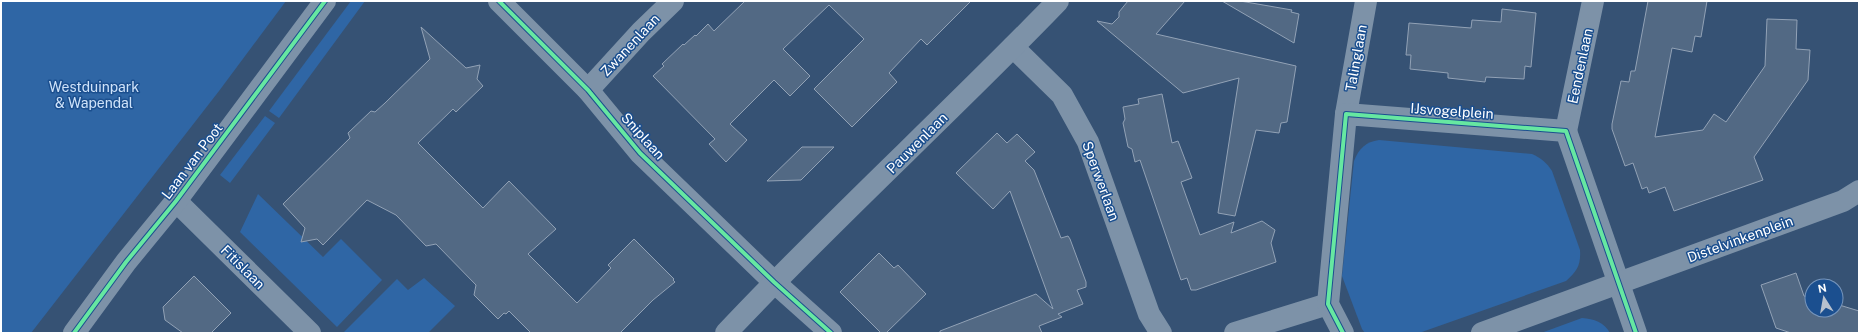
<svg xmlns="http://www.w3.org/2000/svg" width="1860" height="334" viewBox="0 0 1860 334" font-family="'Public Sans',sans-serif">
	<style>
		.green { fill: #2f66a5 }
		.building { fill: #526984; stroke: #92a2b6 }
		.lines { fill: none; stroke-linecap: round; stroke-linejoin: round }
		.minor { stroke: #7d92a8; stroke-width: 22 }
		.cycleway-casing { stroke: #1b4f8f; stroke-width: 6 }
		.cycleway { stroke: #66e7a1; stroke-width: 4 }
		.labels { text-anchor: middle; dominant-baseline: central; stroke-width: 3; stroke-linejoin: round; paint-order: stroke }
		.street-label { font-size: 14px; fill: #fff; stroke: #1b4f8f }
		.park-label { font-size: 14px; fill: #cfe3fa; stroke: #1b4f8f }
	</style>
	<rect width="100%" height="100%" fill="#365274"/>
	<!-- green -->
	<g class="green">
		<polygon points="1,1 286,1 219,91 31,333 1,333"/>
		<polygon points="351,1 365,1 279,118 269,111"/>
		<polygon points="265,116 275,123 230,183 220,175"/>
		<path d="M1379,140L1532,154C1541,158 1547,163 1552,171L1580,250C1581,265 1577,271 1566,281L1419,333H1365L1362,329L1342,276L1354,161C1359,148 1366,142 1379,140Z"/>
		<polygon points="258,194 323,257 341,239 382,280 337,327 240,232"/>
		<polygon points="424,278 455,306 428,333 343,333 397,279 408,290"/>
		<path d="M1582,318C1594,319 1604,322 1610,333H1541Z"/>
	</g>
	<!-- building -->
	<g class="building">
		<polygon points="745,1 971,1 927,45 921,39 889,73 897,82 852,127 814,89 864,39 829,5 783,49 810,76 790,96 774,80 730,124 747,140 726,162 709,144 715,139 653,76 664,66 662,64 683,44 684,45 695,35 696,36 708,24 714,31"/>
		<polygon points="1128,1 1185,1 1156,34 1296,66 1287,122 1281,123 1279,133 1256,130 1235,216 1218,213 1239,78 1183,93 1097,21 1112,24 1119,17 1119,12"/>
		<polygon points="1222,1 1240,1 1292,10 1291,12 1299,14 1294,43"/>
		<polygon points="1648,1 1707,1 1701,37 1695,36 1692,52 1672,48 1655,137 1703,130 1714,114 1726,122 1765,66 1767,19 1797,20 1796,49 1810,50 1808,80 1754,157 1763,180 1674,211 1665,187 1649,193 1647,187 1642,189 1633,163 1625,166 1612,129 1612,124 1621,81 1629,82 1631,71 1635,71"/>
		<polygon points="1502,9 1536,13 1531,67 1525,66 1524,79 1486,77 1485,82 1448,78 1448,73 1410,69 1411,55 1406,55 1409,23 1471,28 1472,20 1501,22"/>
		<polygon points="421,27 466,68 480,65 477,79 483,86 456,112 453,109 418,143 483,208 509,181 556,229 528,254 577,303 611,268 608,265 634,239 674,279 673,280 675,282 653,300 620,333 531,333 509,311 506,314 504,313 498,319 474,295 476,285 436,244 426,246 396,215 367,200 323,245 317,239 301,242 305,228 283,204 350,138 348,133 371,111 375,112 385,103 430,59"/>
		<polygon points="1162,94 1172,143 1178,141 1192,178 1181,182 1200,235 1234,222 1231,233 1262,221 1275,230 1271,243 1276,262 1196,290 1191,290 1187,278 1181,280 1140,160 1135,162 1132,149 1128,147 1123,123 1125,119 1123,107 1139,104 1138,99"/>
		<polygon points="997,133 1007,143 1017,134 1035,152 1025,161 1034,170 1061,238 1068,236 1070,239 1086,282 1086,287 1077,290 1083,304 1058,314 1062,317 1039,326 1042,333 940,333 940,331 1036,294 1053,309 1010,191 993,209 956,173"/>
		<polygon points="802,147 834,147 801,180 767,181"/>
		<polygon points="879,253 894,268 898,265 926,294 886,333 881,333 840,292"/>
		<polygon points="1796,273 1804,296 1812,298 1812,310 1836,310 1836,304 1859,311 1859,333 1791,333 1776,328 1761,285"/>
		<polygon points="194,276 231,313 211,333 183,333 165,320 163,307"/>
	</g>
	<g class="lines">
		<!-- minor -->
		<g class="minor">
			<polyline points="499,1 588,90 640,153 774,282 831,333"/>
			<polyline points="1013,47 1062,95 1088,142 1149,314 1161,333"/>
			<polyline points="588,90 641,32 673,1"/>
			<polyline points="1346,114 1366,1"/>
			<polyline points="1566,131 1593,1"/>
			<polyline points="176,201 310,333"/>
			<polyline points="74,333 126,262 176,201 325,1"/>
			<path d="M726,333C833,219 949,114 1058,1"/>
			<polyline points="1235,333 1328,304"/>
			<polyline points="1343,333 1328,304 1346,114 1566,131 1636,333"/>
			<polyline points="1482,333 1843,201 1859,191"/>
		</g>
		<defs>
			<g id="cycleway">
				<polyline points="499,1 588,90 640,153 774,282 831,333"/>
				<polyline points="74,333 126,262 176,201 325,1"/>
				<polyline points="1343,333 1328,304 1346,114 1566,131 1636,333"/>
			</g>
		</defs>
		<!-- cycleway casing -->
		<use href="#cycleway" class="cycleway-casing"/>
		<!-- cycleway -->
		<use href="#cycleway" class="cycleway"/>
	</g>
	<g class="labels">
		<!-- street labels -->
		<g class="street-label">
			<text transform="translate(630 45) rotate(-47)">Zwanenlaan</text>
			<text transform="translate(1356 58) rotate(-80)">Talinglaan</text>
			<text transform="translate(1580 66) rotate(-78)">Eendenlaan</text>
			<text transform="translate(1452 111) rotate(4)">IJsvogelplein</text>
			<text transform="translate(643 136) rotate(48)">Sniplaan</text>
			<text transform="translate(917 143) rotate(-45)">Pauwenlaan</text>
			<text transform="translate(192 161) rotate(-53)">Laan van Poot</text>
			<text transform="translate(1101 181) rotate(70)">Sperwerlaan</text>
			<text transform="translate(1740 239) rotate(-20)">Distelvinkenplein</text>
			<text transform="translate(243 267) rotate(45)">Fitislaan</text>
		</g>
		<!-- park labels -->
		<g class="park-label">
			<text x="94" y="87">Westduinpark<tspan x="94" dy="16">&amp; Wapendal</tspan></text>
		</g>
	</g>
	<!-- border -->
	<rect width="1860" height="334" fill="none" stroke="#ffffff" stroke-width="4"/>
	<!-- north arrow -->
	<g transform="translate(1824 298) rotate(349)"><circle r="19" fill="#1b4f8f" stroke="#7695bc"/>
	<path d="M0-3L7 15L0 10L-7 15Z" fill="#b9c2ce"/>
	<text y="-6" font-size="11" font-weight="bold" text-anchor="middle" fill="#ffffff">N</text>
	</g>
</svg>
